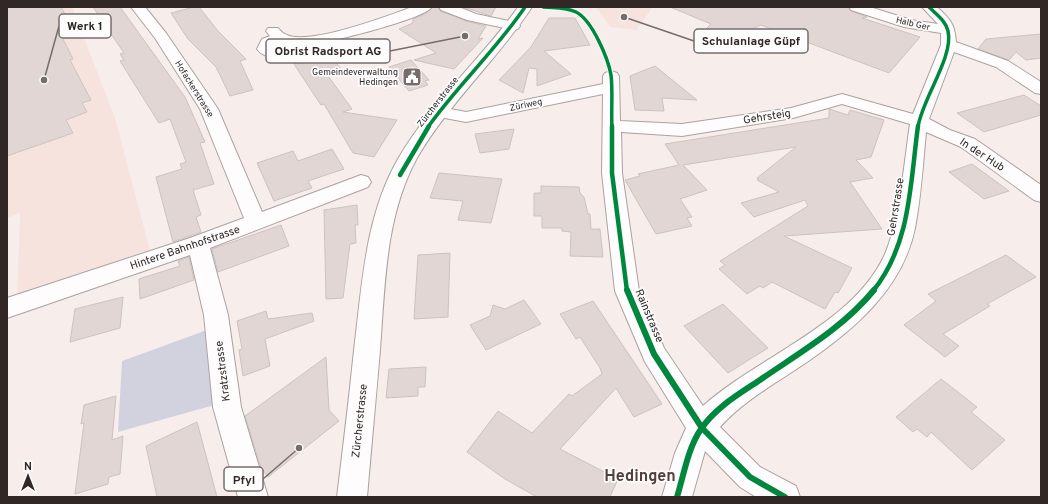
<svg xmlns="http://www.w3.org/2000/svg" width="1048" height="504" viewBox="0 0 1048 504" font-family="Overpass,sans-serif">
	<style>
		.built { fill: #f6e3de }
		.green { fill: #d2d2df }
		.building { fill: #e1d6d4; stroke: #ccc3c1 }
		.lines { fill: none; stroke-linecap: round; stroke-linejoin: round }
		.minor-casing { stroke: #aba2a0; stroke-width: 2 }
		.secondary-casing { stroke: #aba2a0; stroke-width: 2 }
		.minor { fill: #fefcfc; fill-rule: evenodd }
		.secondary { fill: #fefcfc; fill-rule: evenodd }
		.cycleway-far2-casing { stroke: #fcfcfc; stroke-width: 5.5 }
		.cycleway-far1-casing { stroke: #fcfcfc; stroke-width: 7 }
		.cycleway-casing { stroke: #fcfcfc; stroke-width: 8 }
		.cycleway-far2 { stroke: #00873e; stroke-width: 3.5 }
		.cycleway-far1 { stroke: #00873e; stroke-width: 4.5 }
		.cycleway { stroke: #00873e; stroke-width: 6 }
		.labels { text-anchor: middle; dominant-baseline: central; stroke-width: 3.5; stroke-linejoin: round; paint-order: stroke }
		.far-street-label { font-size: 9px; fill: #312725; stroke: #fcfcfc }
		.far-poi-label { font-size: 9px; fill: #312725; stroke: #fcfcfc; text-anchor: end }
		.street-label { font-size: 11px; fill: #312725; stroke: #fcfcfc }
		.near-quarter-label { font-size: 16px; font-weight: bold; fill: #543e39; stroke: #fcfcfc }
		.leader { fill: none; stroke: #766d6b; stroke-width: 1.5 }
		.callout-dot { fill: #766d6b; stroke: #fcfcfc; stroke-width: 1.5 }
		.callout { fill: #fcfcfc; stroke: #766d6b; stroke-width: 1.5 }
		.callout-label { font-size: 12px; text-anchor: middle; font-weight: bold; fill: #312725 }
	</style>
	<rect width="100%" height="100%" fill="#f7eeec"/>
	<!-- built -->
	<g class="built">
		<polygon points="7,7 72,7 115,118 151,254 17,299 20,213 7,218"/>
		<polygon points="596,7 653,7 636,30 610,27"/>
	</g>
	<!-- green -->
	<polygon class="green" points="207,330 218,404 118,432 122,361"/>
	<!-- building -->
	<g class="building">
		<polygon points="7,7 61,7 71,25 58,29 73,59 70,60 91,100 82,103 87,112 66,120 73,133 7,156"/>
		<polygon points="93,7 120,7 185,97 205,142 200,143 214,184 193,190 201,215 196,217 201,232 173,242 156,177 182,169 180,164 186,162 170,119 159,123 120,61 124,60 120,54 124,53"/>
		<polygon points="194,7 199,7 218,31 246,59 240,61 253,90 230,96 216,67 188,39 171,13"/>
		<polygon points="433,7 438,7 440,11 466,21 486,26 478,39 483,38 454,69 414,60 436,53 399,29 413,23 413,19 425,14"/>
		<polygon points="463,7 496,7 491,16"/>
		<polygon points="670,7 848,7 851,11 867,17 862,18 920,37 889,73 761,25 745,32 735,42 705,30 711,24"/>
		<polygon points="549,18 575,18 590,45 544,51 571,74 537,86 537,69 529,68 523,93 499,80 531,47"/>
		<polygon points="1041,34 1041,58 1026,60 1016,52 1009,60 978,49 986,39"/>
		<polygon points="322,44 341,69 326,73 352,109 343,112 397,120 374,157 353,153 324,104 321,105 294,64 298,63 295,59 299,58 297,55 310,51 309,46"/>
		<polygon points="411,60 429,80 425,81 428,85 409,91 389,67"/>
		<polygon points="655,66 697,100 662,98 664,111 635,110 630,76"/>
		<polygon points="1024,95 1041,106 1041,115 984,132 957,113"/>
		<polygon points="829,109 848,115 850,110 884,120 871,157 856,160 873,178 850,182 882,229 784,236 852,268 838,293 835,292 825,309 772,282 763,288 760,286 747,294 719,269 725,265 720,261 808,206 805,200 754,217 741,203 779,192 757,180 759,179 757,178 796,147 683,165 707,190 680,199 692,217 687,218 692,226 656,234 625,180 640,176 638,174 679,165 665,144 829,118"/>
		<polygon points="514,129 509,149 480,153 475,134"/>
		<polygon points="332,149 344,169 308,181 312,188 274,201 257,163 293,151 298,161"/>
		<polygon points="972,164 1009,191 984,199 949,172"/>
		<polygon points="439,173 502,179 491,223 458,220 463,201 430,198"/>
		<polygon points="541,186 579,187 580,193 584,197 588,214 590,214 591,229 600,229 603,257 570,256 571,232 562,231 562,228 542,228 542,216 534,216 534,193 541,193"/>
		<polygon points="357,205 358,225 355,225 356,243 350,244 343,298 326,299 324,210"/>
		<polygon points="281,225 289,246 218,272 212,249"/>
		<polygon points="450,253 448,317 414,319 418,255"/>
		<polygon points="1006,255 1036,277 987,304 990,306 943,334 959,346 945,357 904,325 936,301 928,294"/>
		<polygon points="189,257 194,280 140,299 139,279 180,266 178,261"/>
		<polygon points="123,297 120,328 70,342 75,309"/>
		<polygon points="524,300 541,324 486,350 470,325 490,316 493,305 505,309"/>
		<polygon points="593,301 662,404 634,417 616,388 560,449 618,479 610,497 537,497 505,479 467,452 498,411 532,433 569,394 572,396 602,374 600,368 580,337 576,339 560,314"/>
		<polygon points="723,304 768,348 728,373 684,326"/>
		<polygon points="266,311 268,319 312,313 314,321 265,339 270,366 243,376 239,350 242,349 237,321"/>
		<polygon points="326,357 329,410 339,421 268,477 261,468 245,416"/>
		<polygon points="426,367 425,387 418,387 418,396 386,398 389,369"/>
		<polygon points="941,379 977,407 971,412 1005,440 972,470 931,432 927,437 917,429 913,432 896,417"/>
		<polygon points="116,396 112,440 123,436 120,474 109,477 108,484 75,494 84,423 81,424 84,405"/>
		<polygon points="197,422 217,497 157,497 146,446"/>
	</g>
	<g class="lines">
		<defs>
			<g id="minor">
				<polygon points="131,7 145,7 166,33 218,109 262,212 361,175 368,177 371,182 368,187 210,248 228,315 241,407 268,497 238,497 213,407 204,315 190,255 7,318 7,298 190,238 244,218 200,109 155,38"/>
				<path d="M412,7H432C423,20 320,45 301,46C293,58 266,62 257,49L262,39L270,36L266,31L268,28H278C280,30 282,33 285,34C306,47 388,16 412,7ZM280,43L285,44L279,48L273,47L274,45Z"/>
				<polygon points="439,7 459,7 476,14 518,23 520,26 518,29 513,30 467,20 441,10"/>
				<path d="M849,7H870L911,20L938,24L922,7H937C950,19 955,24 956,42L1008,61L1041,82V94L1035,93L996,67L954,52L929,119L950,130L975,139L1041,185V202L1034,200L961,147L926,132C923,164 921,197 915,228C903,288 855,329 807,362C778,382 744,400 720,427L760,467L796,486L800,497H756L740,487L705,451L692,497H662L675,453L686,428L645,362L615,291L602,173L603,94L466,122L434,116L431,112L434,108L440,107L466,112L603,84V76L605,73L611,71L617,73L619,76L620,121L682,124L791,108L842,94L913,114L941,45V33L904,27L851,10ZM842,104L910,124C904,163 900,219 885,254C854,324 757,357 703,406L664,348L639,291L622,173L621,132L682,136L793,118Z"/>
			</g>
			<path id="secondary" d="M518,7H532C497,60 449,103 417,158C385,216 385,286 380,350C376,399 371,448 367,497H337C343,448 349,399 354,350C362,286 365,216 398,159C431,102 481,60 518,7Z"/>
		</defs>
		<!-- minor casing -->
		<use href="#minor" class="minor-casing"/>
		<!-- secondary casing -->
		<use href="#secondary" class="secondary-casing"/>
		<!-- minor -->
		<use href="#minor" class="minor"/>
		<!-- secondary -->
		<use href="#secondary" class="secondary"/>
		<defs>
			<g id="cycleway-far2">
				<path d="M543,7C554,8 566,7 576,12C592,20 608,58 611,75C613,91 611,110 612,127"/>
				<path d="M428,127C458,85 496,50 525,7"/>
				<path d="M918,127C922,99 954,57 948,31C946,21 936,14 929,7"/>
			</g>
			<g id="cycleway-far1">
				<polyline points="612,126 612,173 627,291"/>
				<polyline points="400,175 429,126"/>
				<path d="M873,291C911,244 910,184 918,126"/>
			</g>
			<g id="cycleway">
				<polyline points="627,290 654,354 702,428 750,477 785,497"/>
				<path d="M677,497C684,474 688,448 701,429C716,407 739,394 760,380C799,353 843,328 874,290"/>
			</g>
		</defs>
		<!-- cycleway-far2 casing -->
		<use href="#cycleway-far2" class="cycleway-far2-casing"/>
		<!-- cycleway-far1 casing -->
		<use href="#cycleway-far1" class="cycleway-far1-casing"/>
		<!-- cycleway casing -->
		<use href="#cycleway" class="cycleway-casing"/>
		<!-- cycleway-far2 -->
		<use href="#cycleway-far2" class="cycleway-far2"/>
		<!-- cycleway-far1 -->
		<use href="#cycleway-far1" class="cycleway-far1"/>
		<!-- cycleway -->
		<use href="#cycleway" class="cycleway"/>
	</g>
	<!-- icons -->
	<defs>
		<symbol id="civic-square" viewBox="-11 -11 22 22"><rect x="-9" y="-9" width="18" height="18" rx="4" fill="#766d6b" stroke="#fcfcfc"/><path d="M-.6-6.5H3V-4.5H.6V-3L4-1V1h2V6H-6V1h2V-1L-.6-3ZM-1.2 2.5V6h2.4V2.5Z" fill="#fff"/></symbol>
	</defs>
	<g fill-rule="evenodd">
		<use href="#civic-square" x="401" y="66" width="22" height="22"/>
	</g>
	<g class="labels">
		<!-- far-street labels -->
		<g class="far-street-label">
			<text transform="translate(913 24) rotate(13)">Halb Ger</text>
			<text transform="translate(194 89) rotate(58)">Hofackerstrasse</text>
			<text transform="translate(438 102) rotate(-52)">Zürcherstrasse</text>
			<text transform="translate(526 105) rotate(-12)">Züriweg</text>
		</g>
		<!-- far-poi labels -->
		<g class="far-poi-label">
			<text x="398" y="72">Gemeindeverwaltung<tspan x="398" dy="10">Hedingen</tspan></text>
		</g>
		<!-- street labels -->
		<g class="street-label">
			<text transform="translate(767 117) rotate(-9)">Gehrsteig</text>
			<text transform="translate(982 155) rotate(33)">In der Hub</text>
			<text transform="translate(896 207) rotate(-81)">Gehrstrasse</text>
			<text transform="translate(185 248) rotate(-19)">Hintere Bahnhofstrasse</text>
			<text transform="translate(649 316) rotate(67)">Rainstrasse</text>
			<text transform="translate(223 371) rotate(-97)">Kratzstrasse</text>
			<text transform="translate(360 421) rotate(-84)">Zürcherstrasse</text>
		</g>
		<!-- near-quarter labels -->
		<g class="near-quarter-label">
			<text x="640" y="477">Hedingen</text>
		</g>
	</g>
	<!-- callouts -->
	<path class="leader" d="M44 80L59 26M624 17L694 41M465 36L390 51M299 448L263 479"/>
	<g class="callout-dot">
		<circle cx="44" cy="80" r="4"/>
		<circle cx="624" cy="17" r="4"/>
		<circle cx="465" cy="36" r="4"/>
		<circle cx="299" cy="448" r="4"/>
	</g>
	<g class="callout">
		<rect x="59" y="14" width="52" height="24" rx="4"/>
		<rect x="694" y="29" width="114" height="24" rx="4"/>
		<rect x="266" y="39" width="124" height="24" rx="4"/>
		<rect x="224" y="467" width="39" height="24" rx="4"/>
	</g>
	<g class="callout-label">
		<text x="85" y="30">Werk 1</text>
		<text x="751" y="45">Schulanlage Güpf</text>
		<text x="328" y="55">Obrist Radsport AG</text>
		<text x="244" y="484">Pfyl</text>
	</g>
	<!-- border -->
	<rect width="1048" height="504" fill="none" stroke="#312725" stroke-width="16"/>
	<!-- north arrow -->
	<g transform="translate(28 476)" stroke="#fcfcfc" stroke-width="3" paint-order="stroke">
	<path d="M0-3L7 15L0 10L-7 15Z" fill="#312725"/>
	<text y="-6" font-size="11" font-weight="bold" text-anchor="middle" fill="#312725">N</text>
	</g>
</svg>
